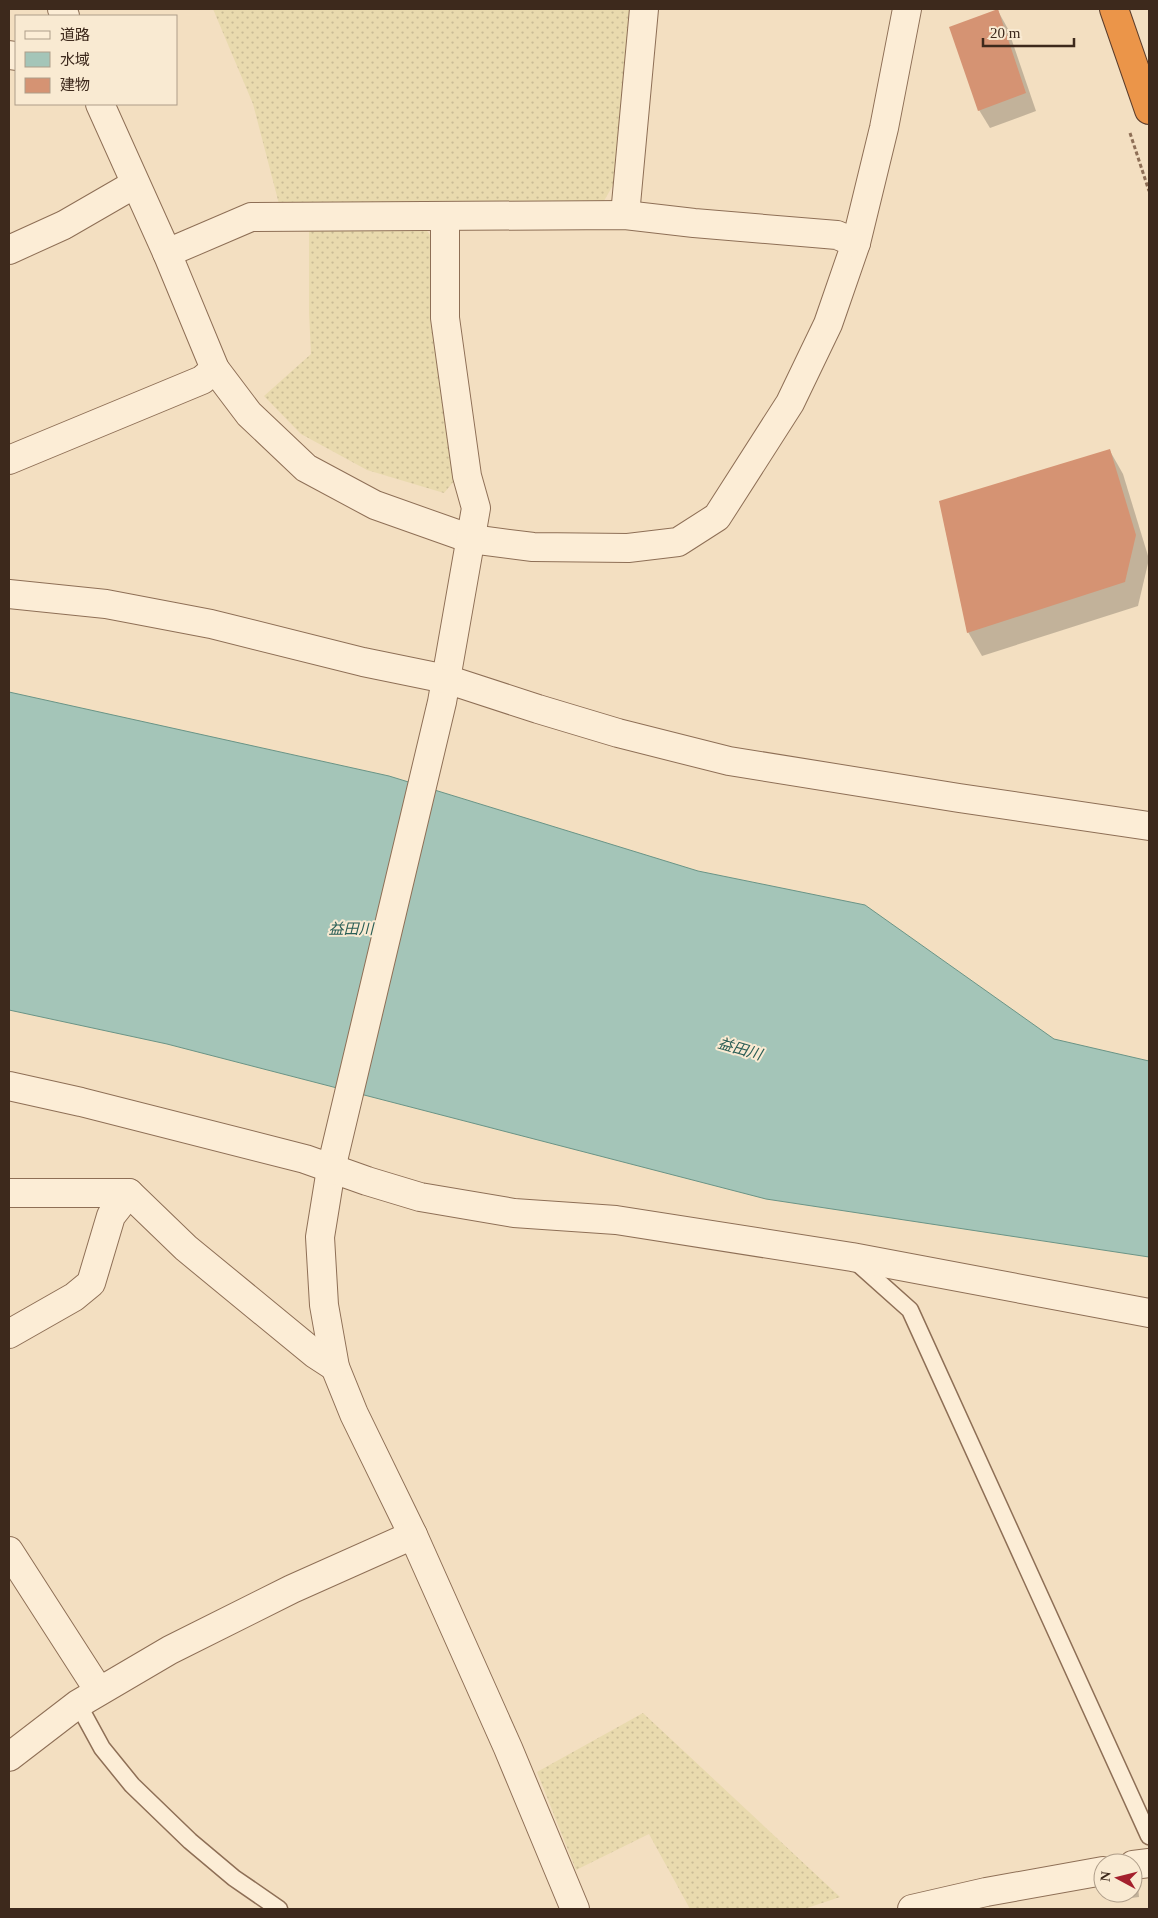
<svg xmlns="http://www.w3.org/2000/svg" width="1158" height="1918" viewBox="0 0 1158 1918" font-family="'Times New Roman','Noto Sans JP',serif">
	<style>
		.farmland { fill: url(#farmland-dots) }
		.water { fill: #a4c5b8; stroke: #6a9486 }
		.shadow { fill: #0003 }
		.building { fill: #d59373 }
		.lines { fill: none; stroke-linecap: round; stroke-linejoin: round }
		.lane-casing { stroke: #8e6f56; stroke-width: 19 }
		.street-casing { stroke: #8e6f56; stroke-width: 30 }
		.highway-casing { stroke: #5c3d2b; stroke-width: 30 }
		.path { stroke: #8e6f56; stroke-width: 3; stroke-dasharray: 4 2.5; stroke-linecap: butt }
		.lane { stroke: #fcedd6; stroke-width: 16 }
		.street { stroke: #fcedd6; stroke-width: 28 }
		.highway { stroke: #eb9549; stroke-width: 28 }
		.labels { text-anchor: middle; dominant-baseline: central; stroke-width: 4; stroke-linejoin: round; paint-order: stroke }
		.water-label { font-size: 15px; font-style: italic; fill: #2a5e56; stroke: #f9ead2 }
	</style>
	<defs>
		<pattern id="farmland-dots" width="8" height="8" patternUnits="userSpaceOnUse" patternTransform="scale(1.25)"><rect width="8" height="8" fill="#e9daae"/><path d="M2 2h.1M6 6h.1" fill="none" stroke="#c9bb95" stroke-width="1.8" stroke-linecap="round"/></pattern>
	</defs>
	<rect width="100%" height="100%" fill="#f3dfc1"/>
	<!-- farmland -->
	<g class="farmland">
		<polygon points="213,9 631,9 613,185 604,201 279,204 253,104"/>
		<polygon points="309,230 427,231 433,239 459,475 444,493 367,470 301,434 264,396 311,354 309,313"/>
		<polygon points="643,1713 840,1897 804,1909 690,1909 649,1834 576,1870 537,1772"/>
	</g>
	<!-- water -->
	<polygon class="water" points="9,692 389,776 698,871 865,905 1054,1039 1149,1061 1149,1257 766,1199 167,1044 9,1010"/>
	<!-- shadow -->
	<g class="shadow">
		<polygon points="998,11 1008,29 1036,111 990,128 979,110"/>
		<polygon points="1110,451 1123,474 1149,559 1138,606 982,656 968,632"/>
		<polygon points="1135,1879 1138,1885 1139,1897 1131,1898 1128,1893 1133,1893 1133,1880"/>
	</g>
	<!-- building -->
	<g class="building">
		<polygon points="998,9 1026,93 978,111 949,27"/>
		<polygon points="1110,449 1136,535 1125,582 967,633 939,501"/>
	</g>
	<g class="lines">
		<defs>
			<g id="lane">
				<polyline points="854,1260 910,1310 1149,1836"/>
				<polyline points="78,1704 102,1748 132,1785 190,1841 234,1878 279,1909"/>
			</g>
			<g id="street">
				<polyline points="62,9 65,16"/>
				<polyline points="9,55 16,56"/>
				<polyline points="100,104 167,253 215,369 249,414 306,468 375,505 471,539 533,547 628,548 678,542 717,517 790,403 828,324 856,243 884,128 907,9"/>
				<polyline points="625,215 644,9"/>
				<polyline points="445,216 445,318 467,476 476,508 442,702 331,1169 320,1237 324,1305 335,1367 354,1414 413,1535 508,1748 575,1909"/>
				<polyline points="9,250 64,225 135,184"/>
				<polyline points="167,253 251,217 625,215 694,223 837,235 856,243"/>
				<polyline points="9,460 202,380 215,369"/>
				<polyline points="9,594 106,604 211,624 363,662 446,679 538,709 618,733 729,761 959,798 1149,826"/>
				<polyline points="9,1086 81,1102 305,1159 367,1181 420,1197 514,1213 616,1220 852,1257 1149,1313"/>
				<polyline points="9,1193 129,1193 186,1248 315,1354 335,1367"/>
				<polyline points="9,1334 74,1297 91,1283 111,1216 129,1193"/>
				<polyline points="9,1551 99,1691"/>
				<polyline points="9,1757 78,1704 170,1650 292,1589 413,1535"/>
				<polyline points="1133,1865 1149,1863"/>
				<polyline points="912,1909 986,1892 1103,1871"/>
			</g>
			<polyline id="highway" points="1114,9 1149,110"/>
		</defs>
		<!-- lane casing -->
		<use href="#lane" class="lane-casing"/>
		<!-- street casing -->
		<use href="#street" class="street-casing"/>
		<!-- highway casing -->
		<use href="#highway" class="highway-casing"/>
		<!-- path -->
		<polyline class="path" points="1130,133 1149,191"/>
		<!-- lane -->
		<use href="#lane" class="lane"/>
		<!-- street -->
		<use href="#street" class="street"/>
		<!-- highway -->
		<use href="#highway" class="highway"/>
	</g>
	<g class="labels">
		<!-- water labels -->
		<g class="water-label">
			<text x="351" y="929">益田川</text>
			<text transform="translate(740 1049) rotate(16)">益田川</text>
		</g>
	</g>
	<!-- border -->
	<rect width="1158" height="1918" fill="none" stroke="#3d291c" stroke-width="20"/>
	<!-- legend -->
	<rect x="15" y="15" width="162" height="90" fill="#f9ead2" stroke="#ae9d89"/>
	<rect x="25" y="31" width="25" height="8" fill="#fcedd6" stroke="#ae9d89"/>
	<text x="60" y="40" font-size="15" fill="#3d291c">道路</text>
	<rect x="25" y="52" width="25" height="15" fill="#a4c5b8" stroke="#ae9d89"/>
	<text x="60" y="65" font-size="15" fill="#3d291c">水域</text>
	<rect x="25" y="78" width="25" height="15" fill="#d59373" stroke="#ae9d89"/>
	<text x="60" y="90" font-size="15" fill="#3d291c">建物</text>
	<!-- north arrow -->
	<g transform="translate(1118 1878) rotate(277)"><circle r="24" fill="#f9ead2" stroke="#ae9d89"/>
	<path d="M0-4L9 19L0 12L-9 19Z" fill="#a4202d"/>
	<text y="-8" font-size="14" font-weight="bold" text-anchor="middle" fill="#3d291c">N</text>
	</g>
	<!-- scale -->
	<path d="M983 38v8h91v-8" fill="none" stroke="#3d291c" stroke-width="2.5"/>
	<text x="990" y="38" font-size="15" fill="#3d291c" stroke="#f9ead2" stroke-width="4" paint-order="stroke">20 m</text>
</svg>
